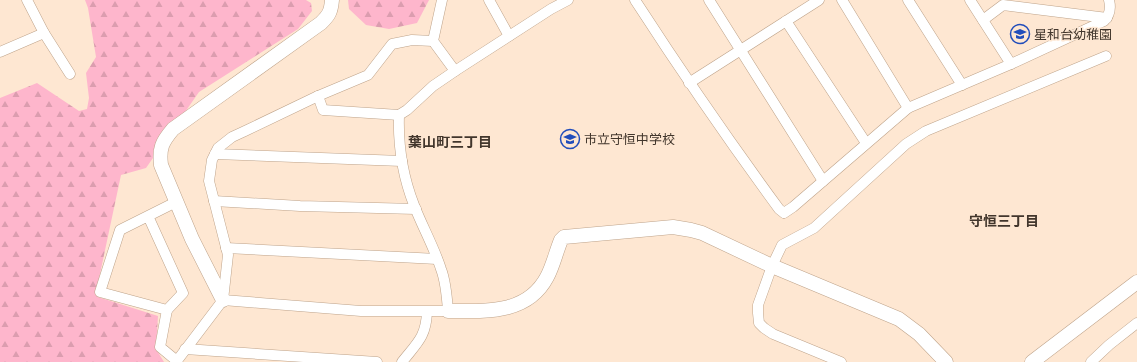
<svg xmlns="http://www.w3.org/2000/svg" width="1137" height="362" viewBox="0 0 1137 362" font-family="Raleway,'Noto Sans JP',sans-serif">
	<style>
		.forest { fill: url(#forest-firs) }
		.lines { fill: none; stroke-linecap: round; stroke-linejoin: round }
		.street-casing { stroke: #bea38a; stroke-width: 11 }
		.secondary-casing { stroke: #bea38a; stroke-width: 15 }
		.street { stroke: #fff; stroke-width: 10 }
		.secondary { stroke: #fff; stroke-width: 14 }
		.labels { text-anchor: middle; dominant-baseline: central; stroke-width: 3; stroke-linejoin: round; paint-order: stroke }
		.poi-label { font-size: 13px; fill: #42362c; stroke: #fee7d2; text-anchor: start }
		.neighbourhood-label { font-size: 14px; font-weight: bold; fill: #42362c; stroke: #fee7d2 }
	</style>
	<defs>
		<pattern id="forest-firs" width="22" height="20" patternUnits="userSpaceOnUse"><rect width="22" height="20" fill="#feb6cc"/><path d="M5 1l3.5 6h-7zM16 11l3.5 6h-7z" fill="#db9daf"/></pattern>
	</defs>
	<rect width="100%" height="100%" fill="#fee7d2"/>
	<!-- forest -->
	<g class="forest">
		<polygon points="85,0 306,0 311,3 312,11 298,29 199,92 146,168 121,175 97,288 98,297 158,316 156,349 164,362 0,362 0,98 37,83 79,111 87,109 89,98 86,73 96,57 88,8"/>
		<polygon points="348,0 429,0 417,23 389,29 366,25 349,9"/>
	</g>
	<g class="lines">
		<defs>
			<g id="street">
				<polyline points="27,0 44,33"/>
				<polyline points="442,0 433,41 455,71"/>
				<polyline points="489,0 509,36"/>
				<path d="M635,0C681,71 729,141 779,209L784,213L793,207L908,108L1011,64L1104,21C1110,15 1111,8 1109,0"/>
				<polyline points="709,0 823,181"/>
				<polyline points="842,0 908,108"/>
				<polyline points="908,0 962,85"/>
				<polyline points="970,0 1011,64"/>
				<polyline points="983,20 1003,5 1107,18"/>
				<polyline points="786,21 866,143"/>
				<polyline points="0,52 44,33 70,74"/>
				<polyline points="689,83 819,0"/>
				<polyline points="318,96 323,110 399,115 407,110 433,86 455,71 551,9 568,0"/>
				<polyline points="215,154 402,161"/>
				<polyline points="214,201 300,206 416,209"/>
				<polyline points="148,216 183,293 167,310 100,292 120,230 176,202"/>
				<polyline points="226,248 437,259"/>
				<path d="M223,300L361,311H448C447,297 446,282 441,269C434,247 422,226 414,205C403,177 398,145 399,115"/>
				<polyline points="167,310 160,347 177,361"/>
				<polyline points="185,349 377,362"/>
				<polyline points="176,362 223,300 228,255 209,181 212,160 218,148 232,137 245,131 318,96 368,75 392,44 412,40 433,41"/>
				<path d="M402,362C417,343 426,337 427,312"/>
				<polyline points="841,362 773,334 764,328 759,323 758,313 758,305 772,266 782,245 814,228 906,144 926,131 1106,56"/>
				<polyline points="1091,362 1109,345 1137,323"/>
			</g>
			<g id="secondary">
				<path d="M223,300L192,239L161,165C159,148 162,142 173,129L321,23C329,15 331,12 332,0"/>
				<path d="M448,311C484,311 527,315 547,277C553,266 556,252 561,240L564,237L673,227L691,230L702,233L772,266L899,319L919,334L946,362"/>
				<polyline points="1032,362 1137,282"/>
			</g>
		</defs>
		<!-- street casing -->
		<use href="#street" class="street-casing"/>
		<!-- secondary casing -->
		<use href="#secondary" class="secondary-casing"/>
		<!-- street -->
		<use href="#street" class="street"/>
		<!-- secondary -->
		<use href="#secondary" class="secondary"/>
	</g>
	<!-- icons -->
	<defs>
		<symbol id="school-ring" viewBox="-11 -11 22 22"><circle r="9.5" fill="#fee7d2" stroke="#214dbb" stroke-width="1.5"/><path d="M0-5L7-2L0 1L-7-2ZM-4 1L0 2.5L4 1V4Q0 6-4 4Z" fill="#214dbb"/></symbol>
	</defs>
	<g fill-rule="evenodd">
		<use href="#school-ring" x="1009" y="23" width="22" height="22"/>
		<use href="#school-ring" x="559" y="128" width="22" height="22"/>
	</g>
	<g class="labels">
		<!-- poi labels -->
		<g class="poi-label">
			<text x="1034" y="34">星和台幼稚園</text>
			<text x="584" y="139">市立守恒中学校</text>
		</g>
		<!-- neighbourhood labels -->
		<g class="neighbourhood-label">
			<text x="450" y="142">葉山町三丁目</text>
			<text x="1004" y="221">守恒三丁目</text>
		</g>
	</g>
</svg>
